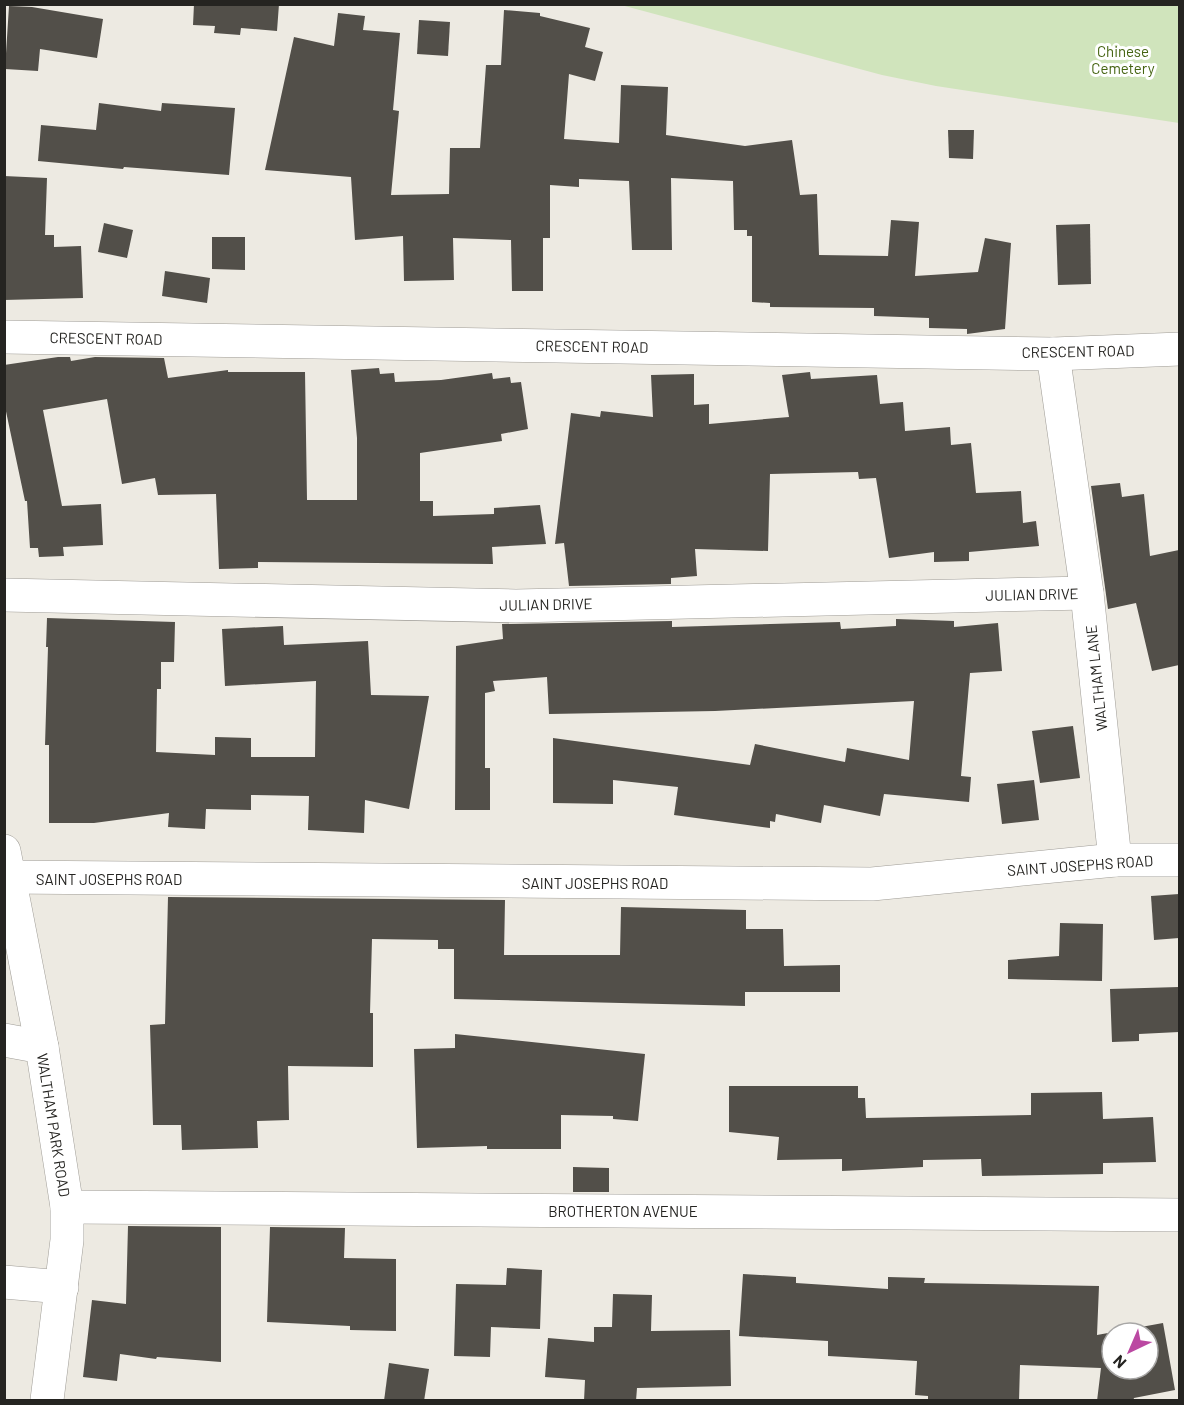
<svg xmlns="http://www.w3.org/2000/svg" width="1184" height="1405" viewBox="0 0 1184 1405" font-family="Barlow,sans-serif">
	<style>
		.green { fill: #d0e4bc }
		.building { fill: #524f49; fill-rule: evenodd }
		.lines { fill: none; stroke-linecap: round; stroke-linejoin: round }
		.minor-casing { stroke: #9f9c96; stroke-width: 34 }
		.secondary-casing { stroke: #9f9c96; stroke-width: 34 }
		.minor { stroke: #fff; stroke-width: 33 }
		.secondary { stroke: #fff; stroke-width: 33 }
		.labels { text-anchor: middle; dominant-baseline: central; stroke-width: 6; stroke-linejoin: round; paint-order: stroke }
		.park-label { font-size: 15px; fill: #446310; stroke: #fff }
		.street-label { font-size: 15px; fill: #252421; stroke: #fff }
	</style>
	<rect width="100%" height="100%" fill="#edeae2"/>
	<!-- green -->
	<polygon class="green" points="621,5 1179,5 1179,123 936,86 882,75"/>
	<!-- building -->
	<g class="building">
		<polygon points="194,4 279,4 277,31 241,28 240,35 214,33 215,26 193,25"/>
		<polygon points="9,6 32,7 103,19 97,58 40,49 38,71 5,69"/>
		<polygon points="504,10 540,13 540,16 590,28 585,47 603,52 595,81 569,74 564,139 619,143 621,85 668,87 666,135 745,146 792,140 800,195 817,194 819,255 888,256 891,220 919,222 915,276 978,272 985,238 1011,243 1005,329 967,334 967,329 929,328 929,318 874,316 874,308 770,307 770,303 752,302 752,236 747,236 747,230 734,230 733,181 671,178 672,250 632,250 629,181 579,179 579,187 550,185 550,238 543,238 543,291 512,291 511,240 453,238 454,280 404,281 403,236 355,240 351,177 265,170 294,37 334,46 338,13 365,16 363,30 400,33 393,110 399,111 391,195 449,194 450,148 480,148 486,65 501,65"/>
		<polygon points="419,20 450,22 448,56 417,54"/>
		<polygon points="99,103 161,111 162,103 235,108 229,175 124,167 123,169 38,161 41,125 96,130"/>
		<polygon points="948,130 974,130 973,159 949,158"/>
		<polygon points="4,176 47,178 45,235 54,235 54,247 81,246 83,298 4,300"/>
		<polygon points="104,223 133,230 127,258 98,252"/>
		<polygon points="1090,224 1091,284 1058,285 1056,225"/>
		<polygon points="212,237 245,237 245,270 212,269"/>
		<polygon points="165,271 210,278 207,303 162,296"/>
		<polygon points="58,357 70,357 71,361 95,357 164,358 168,378 228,370 228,372 305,372 307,500 357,500 357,438 351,370 379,368 380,374 394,373 395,382 441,380 492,373 493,379 510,377 511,383 521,382 528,429 501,434 502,441 420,453 420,501 433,501 433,516 494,514 494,508 540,505 546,544 492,547 493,564 258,562 258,568 219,569 216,494 158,495 155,478 122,484 107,399 43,410 62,506 101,504 103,545 63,547 64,556 39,557 38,548 30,548 27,501 25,501 4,402 4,365"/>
		<polygon points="810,372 811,379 877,375 880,404 903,402 905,431 950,427 951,445 971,443 976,493 1021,491 1023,523 1036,521 1039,546 969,552 969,561 934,562 934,552 889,558 876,478 859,479 858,472 770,474 768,551 695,549 697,576 671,578 671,584 569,586 564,543 555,544 571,413 600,417 601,411 653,417 651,375 694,374 694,405 709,404 709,424 789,417 782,375"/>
		<polygon points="1120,483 1122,497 1144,494 1150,556 1179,550 1179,665 1152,671 1136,603 1108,609 1091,486"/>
		<polygon points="47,618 175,622 174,662 161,662 161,689 157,689 156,752 215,755 215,737 251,738 251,757 315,757 316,681 225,686 222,629 283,626 284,645 368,641 371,695 429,696 409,809 365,800 364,833 308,830 309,796 251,795 251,810 206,809 205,829 168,827 169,813 94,823 49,823 49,745 45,745 48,647 46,647"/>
		<polygon points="896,619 954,621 954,627 998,623 1002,671 970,673 961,776 971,777 969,802 884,794 880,816 824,805 821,823 776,814 775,822 770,821 770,828 674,815 678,787 613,780 613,804 553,803 553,738 750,765 755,744 845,762 847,748 909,760 914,701 715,711 549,714 547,677 493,681 495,691 485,693 485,768 490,768 490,810 455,810 456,646 503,639 502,624 672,621 672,627 840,622 841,629 896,626"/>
		<polygon points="1073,726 1080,778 1040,783 1032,731"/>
		<polygon points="1034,780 1039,820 1002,824 997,784"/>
		<polygon points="1179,894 1179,938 1154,940 1151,896"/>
		<polygon points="168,897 505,900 504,955 620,955 621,907 746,910 746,929 783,929 784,966 840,965 840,992 745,992 745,1006 454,999 454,949 438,949 438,940 372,939 370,1013 373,1013 373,1067 288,1066 289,1120 257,1121 258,1148 182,1150 181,1125 153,1125 150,1025 165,1024"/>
		<polygon points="1060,923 1103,924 1102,981 1008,979 1008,960 1059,956"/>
		<polygon points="1179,987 1179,1032 1139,1034 1139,1041 1112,1042 1110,989"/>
		<polygon points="455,1034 645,1054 638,1121 613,1119 613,1116 561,1115 561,1149 487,1149 487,1146 417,1148 414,1049 455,1048"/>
		<polygon points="729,1086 858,1086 858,1098 865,1098 866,1118 1031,1115 1031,1093 1102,1092 1103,1119 1153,1117 1156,1162 1103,1163 1103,1174 982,1176 981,1159 923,1160 923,1167 842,1171 842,1159 777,1160 779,1137 729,1132"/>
		<polygon points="573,1167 609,1168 609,1192 573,1192"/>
		<polygon points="128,1226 221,1227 221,1362 157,1357 156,1359 120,1354 117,1381 83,1377 92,1300 126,1304"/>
		<polygon points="270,1227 345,1228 344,1258 396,1259 396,1331 350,1330 350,1326 267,1322"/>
		<polygon points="507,1268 542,1270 540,1329 491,1327 490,1357 454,1356 456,1284 506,1285"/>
		<path d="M743,1274L796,1277V1283L888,1289V1277L925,1278L924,1283L1099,1286L1097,1335L1163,1323L1175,1390L1134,1398L1133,1401H1097L1101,1368L1020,1365L1019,1401H928V1396L915,1395L917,1361L828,1356V1341L739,1336ZM1112,1333H1148V1369H1112Z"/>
		<polygon points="613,1294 652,1295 651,1331 730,1330 731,1386 637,1388 636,1401 584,1401 585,1380 545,1377 548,1338 594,1342 594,1327 612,1327"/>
		<polygon points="389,1363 429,1369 424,1401 384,1401"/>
	</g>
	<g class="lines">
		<defs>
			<g id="minor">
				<polyline points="4,337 1053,354 1180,349"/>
				<polyline points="1053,354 1087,593 1115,860"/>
				<polyline points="4,595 516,606 1087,593"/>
				<polyline points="4,877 872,884 1115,860 1180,860"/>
				<polyline points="4,1040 42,1047"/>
				<polyline points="67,1207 1180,1215"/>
				<polyline points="4,1282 62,1287"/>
			</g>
			<polyline id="secondary" points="4,851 42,1047 67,1207 67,1240 47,1400"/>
		</defs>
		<!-- minor casing -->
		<use href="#minor" class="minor-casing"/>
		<!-- secondary casing -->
		<use href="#secondary" class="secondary-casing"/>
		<!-- minor -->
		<use href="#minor" class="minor"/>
		<!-- secondary -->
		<use href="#secondary" class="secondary"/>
	</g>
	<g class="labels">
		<!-- park labels -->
		<g class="park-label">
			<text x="1123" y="51">Chinese<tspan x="1123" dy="17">Cemetery</tspan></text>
		</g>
		<!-- street labels -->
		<g class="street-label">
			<text transform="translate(106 338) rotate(1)">CRESCENT ROAD</text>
			<text transform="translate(592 346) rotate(1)">CRESCENT ROAD</text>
			<text transform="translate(1078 351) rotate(-1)">CRESCENT ROAD</text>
			<text transform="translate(1032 594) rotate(-1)">JULIAN DRIVE</text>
			<text transform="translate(546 604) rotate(-1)">JULIAN DRIVE</text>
			<text transform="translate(1096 678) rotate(-96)">WALTHAM LANE</text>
			<text transform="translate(1080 865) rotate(-4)">SAINT JOSEPHS ROAD</text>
			<text x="109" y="879">SAINT JOSEPHS ROAD</text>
			<text x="595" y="883">SAINT JOSEPHS ROAD</text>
			<text transform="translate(54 1125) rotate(81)">WALTHAM PARK ROAD</text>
			<text x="623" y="1211">BROTHERTON AVENUE</text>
		</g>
	</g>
	<!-- border -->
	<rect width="1184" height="1405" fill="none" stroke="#252421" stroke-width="12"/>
	<!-- north arrow -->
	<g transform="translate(1130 1351) rotate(224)"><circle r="28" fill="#ffffff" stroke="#a8a7a6" stroke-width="1.5"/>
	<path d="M0-4.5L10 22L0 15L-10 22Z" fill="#bb48a2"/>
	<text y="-9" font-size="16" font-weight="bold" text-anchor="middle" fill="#252421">N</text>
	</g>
</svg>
